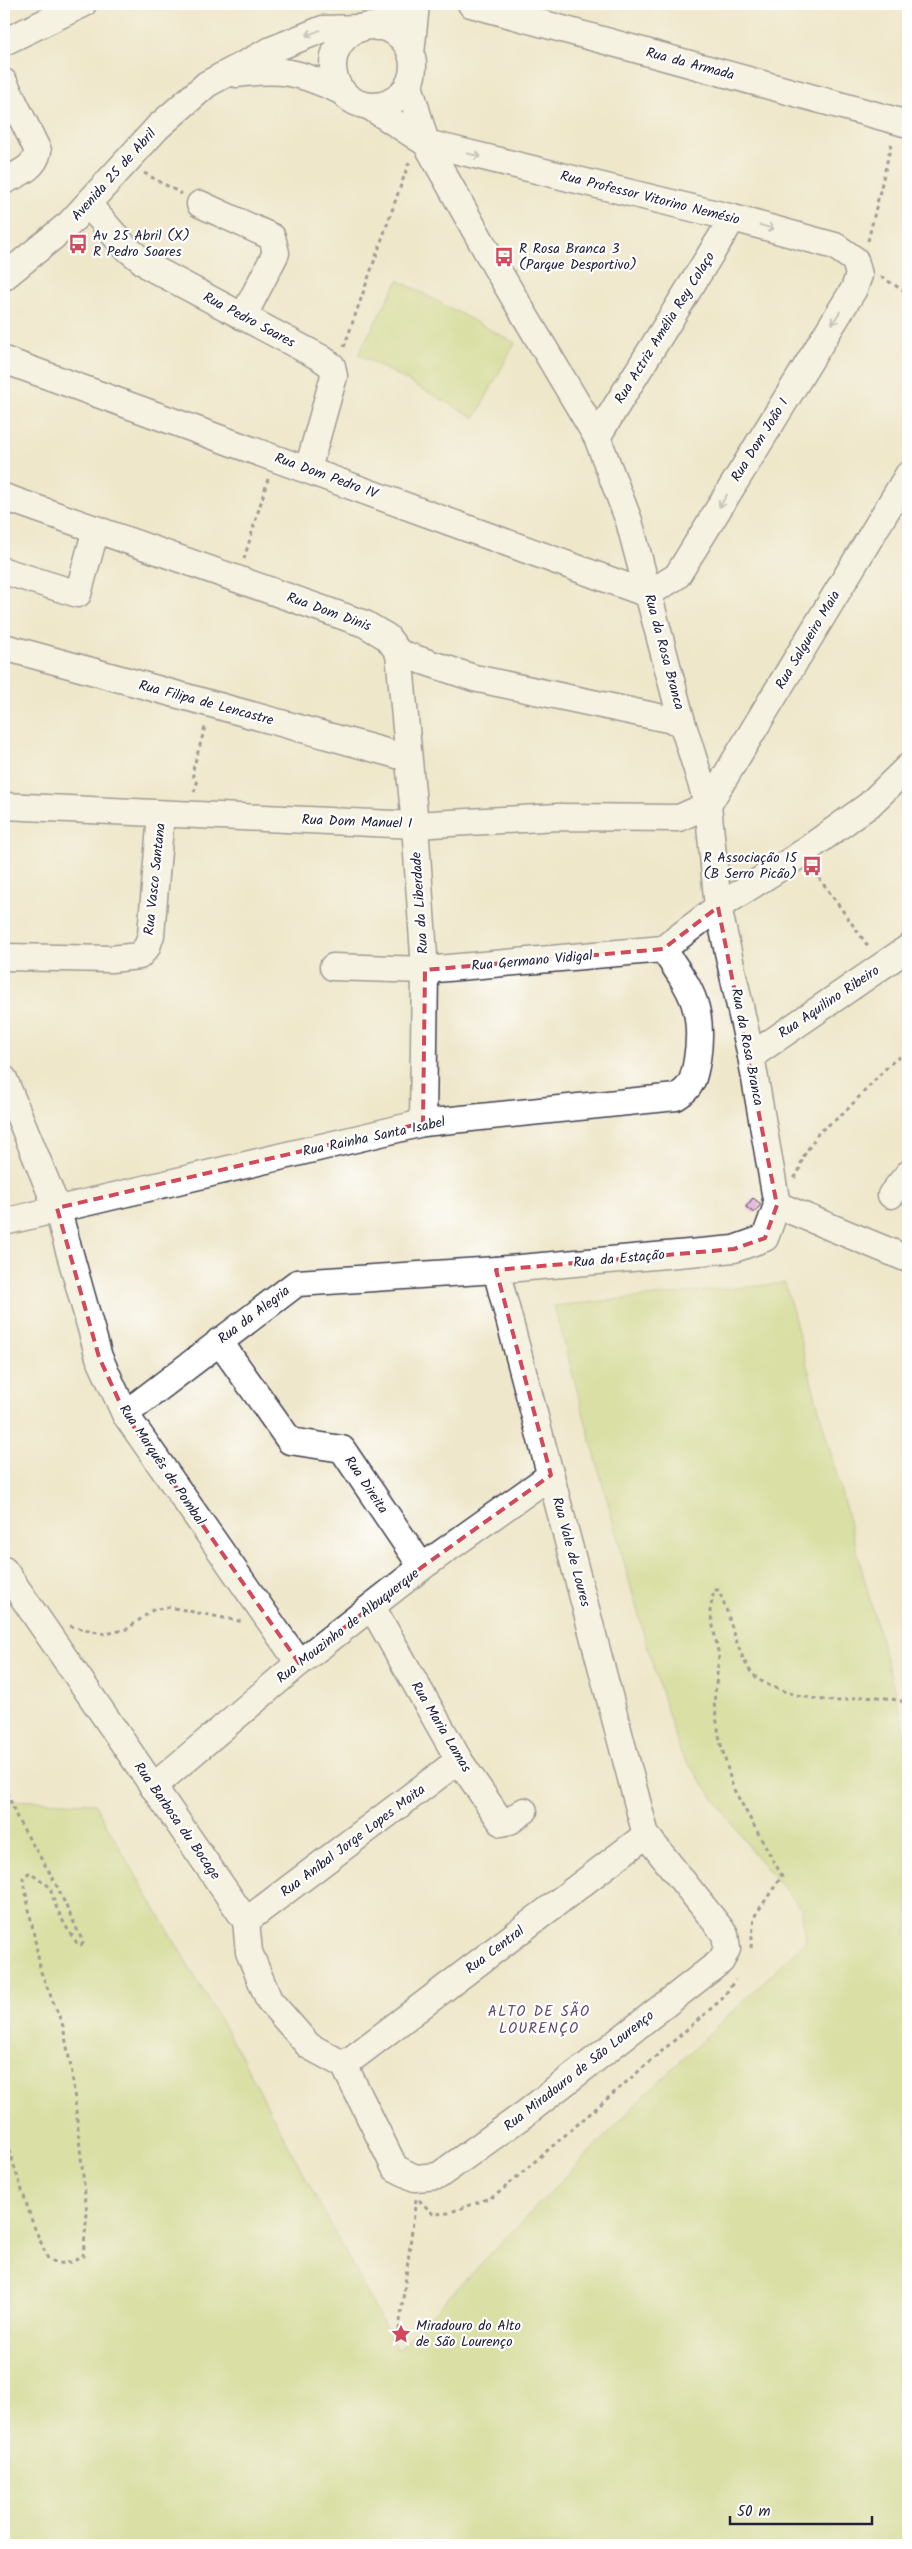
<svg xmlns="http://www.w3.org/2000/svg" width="912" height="2549" viewBox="0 0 912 2549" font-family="Kalam,sans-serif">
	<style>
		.green { fill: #c1d579; stroke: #727c5a }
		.building { fill: #db97cc }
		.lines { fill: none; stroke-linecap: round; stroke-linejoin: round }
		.minor-casing { stroke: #414051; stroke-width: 29 }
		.path { stroke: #414051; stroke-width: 3; stroke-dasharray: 4 4; stroke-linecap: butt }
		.minor { stroke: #fff; stroke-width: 26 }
		.oneway { stroke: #9c9ca7 }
		.marked { fill: none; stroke: #d1495b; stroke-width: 4; stroke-dasharray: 10 6; stroke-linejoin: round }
		.labels { text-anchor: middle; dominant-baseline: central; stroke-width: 4.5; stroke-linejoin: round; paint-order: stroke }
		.street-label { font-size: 14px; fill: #22223b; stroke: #fff }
		.poi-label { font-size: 14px; fill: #22223b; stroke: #fff; text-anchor: start }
		.neighbourhood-label { font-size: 15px; letter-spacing: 1px; fill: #634b6e; stroke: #fff }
	</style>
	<rect width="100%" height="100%" fill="#fff"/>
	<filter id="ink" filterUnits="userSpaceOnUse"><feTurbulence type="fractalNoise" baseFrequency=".02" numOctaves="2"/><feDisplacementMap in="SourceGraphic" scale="10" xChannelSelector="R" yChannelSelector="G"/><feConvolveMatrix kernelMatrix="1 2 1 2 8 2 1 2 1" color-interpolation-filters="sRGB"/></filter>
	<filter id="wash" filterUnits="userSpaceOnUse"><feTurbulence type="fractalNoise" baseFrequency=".0096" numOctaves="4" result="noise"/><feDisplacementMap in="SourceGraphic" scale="20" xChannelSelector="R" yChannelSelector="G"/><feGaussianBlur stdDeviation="1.12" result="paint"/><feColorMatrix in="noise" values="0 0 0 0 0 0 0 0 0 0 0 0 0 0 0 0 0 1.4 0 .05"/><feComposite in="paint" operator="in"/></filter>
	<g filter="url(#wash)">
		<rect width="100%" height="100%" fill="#efe7cb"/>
		<!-- green -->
		<g class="green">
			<polygon points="398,280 515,343 475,418 358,354"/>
			<polygon points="785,1283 908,1741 908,2545 4,2545 4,1800 94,1803 240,2054 397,2350 642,2098 806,1941 801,1909 752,1851 680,1752 647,1646 554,1306"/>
		</g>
		<g id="blocks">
			<!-- building -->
			<polygon class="building" points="753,1198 761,1204 754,1213 746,1207"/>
		</g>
	</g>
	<g filter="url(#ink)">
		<use href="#blocks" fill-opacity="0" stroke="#414051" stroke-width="1"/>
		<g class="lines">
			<defs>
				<g id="minor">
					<polyline points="471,4 908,124"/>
					<circle cx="373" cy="66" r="40"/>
					<polyline points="377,27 401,4"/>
					<polyline points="4,42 83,4"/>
					<polyline points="411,54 416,4"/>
					<path d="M236,74C284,68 299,72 343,92"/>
					<path d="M4,82L38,151C35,168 18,174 4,181"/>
					<polyline points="409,85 426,143 494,264 597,437 629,521 682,722 708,805 718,907 751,1056 777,1205"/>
					<polyline points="88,204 124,246 150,267 321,358 332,366 334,376 308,469"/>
					<polyline points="200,204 272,237 276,253 243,317"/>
					<polyline points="4,277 70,223 158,127 207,84 271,50 323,29 361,28"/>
					<polyline points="4,360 648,594 677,576 854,289 859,275 855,260 835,246 733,218 426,143 369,106"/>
					<polyline points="597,437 733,218"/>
					<polyline points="4,497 365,624 387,637 399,653 474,678 682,722"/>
					<polyline points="4,571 78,594 96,529"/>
					<polyline points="4,647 408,758"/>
					<polyline points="399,653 415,825 425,970 423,1123"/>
					<polyline points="4,806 415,825 558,817 679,818 708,805 908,475"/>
					<polyline points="4,957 111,959 139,956 147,947 151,935 161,814"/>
					<polyline points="333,967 425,970 663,949 718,907 795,858 869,805 908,767"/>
					<polyline points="751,1056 908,948"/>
					<polyline points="4,1079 57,1208 99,1357 125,1414 299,1663"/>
					<polyline points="891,1195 908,1174"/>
					<polyline points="777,1205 908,1259"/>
					<path d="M4,1222L423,1123L676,1097C692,1088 694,1078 697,1060C705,1008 691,990 663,949"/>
					<polyline points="219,1341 290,1441 342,1449 422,1567"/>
					<polyline points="125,1414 297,1283 496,1270 734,1249 765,1238 777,1205"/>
					<polyline points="4,1570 246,1921 249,1952 269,2000 309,2046 344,2065"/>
					<polyline points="372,1607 459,1760 502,1823 510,1821 524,1811"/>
					<polyline points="153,1787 299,1663 422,1567 551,1475"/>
					<polyline points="246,1921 459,1760"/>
					<polyline points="344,2065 395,2168 415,2178 438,2176 526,2113 721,1961 727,1949 725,1934 646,1835 496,1270"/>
					<polyline points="344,2065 646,1835"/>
				</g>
			</defs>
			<!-- minor casing -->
			<use href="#minor" class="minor-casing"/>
			<!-- path -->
			<g class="path">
				<polyline points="144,173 182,194"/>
				<polyline points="868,241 892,141"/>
				<polyline points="881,277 908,293"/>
				<polyline points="344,347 408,165 411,161"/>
				<polyline points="244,559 268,479"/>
				<polyline points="194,792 197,784 192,773 206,724"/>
				<polyline points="814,871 870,949"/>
				<polyline points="794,1178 798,1174 803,1157 819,1132 843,1114 890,1064 908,1051"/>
				<polyline points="70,1626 106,1634 127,1629 153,1610 169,1607 244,1622"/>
				<path d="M4,1785L18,1820L54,1880L83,1942L81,1945L77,1943C64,1925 55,1908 50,1887L30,1872L23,1878L41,1972L63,2026L72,2073L87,2213L83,2256C69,2264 62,2266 48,2259L33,2224L4,2135"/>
				<path d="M751,1948L754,1917L782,1876L733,1788L720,1741L714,1703L719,1656L710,1611L714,1590H718C731,1615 734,1645 749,1669C761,1690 812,1700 836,1701C844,1701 851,1698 859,1697C873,1695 895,1699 908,1703"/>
				<polyline points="419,2200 433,2214 448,2213 495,2196 722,1999 735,1980"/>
				<polyline points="399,2330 416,2199"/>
			</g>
			<!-- minor -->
			<use href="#minor" class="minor"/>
		</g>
		<!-- one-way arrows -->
		<defs><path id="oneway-shaft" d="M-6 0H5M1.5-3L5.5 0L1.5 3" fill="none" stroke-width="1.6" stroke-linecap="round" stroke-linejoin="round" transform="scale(1.25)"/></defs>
		<g class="oneway">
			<use href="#oneway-shaft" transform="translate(313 33) rotate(158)"/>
			<use href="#oneway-shaft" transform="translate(474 155) rotate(14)"/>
			<use href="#oneway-shaft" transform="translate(767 227) rotate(15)"/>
			<use href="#oneway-shaft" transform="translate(836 318) rotate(122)"/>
			<use href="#oneway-shaft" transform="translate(723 501) rotate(122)"/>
		</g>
	</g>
	<!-- marked area -->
	<path d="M0 0H912V2549H0ZM718,907L777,1205L765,1238L734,1249L496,1270L551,1475L422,1567L299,1663L125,1414L99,1357L57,1208L423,1123L425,970L663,949Z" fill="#efe7cb" fill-opacity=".55" fill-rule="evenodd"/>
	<path class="marked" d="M718,907L777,1205L765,1238L734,1249L496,1270L551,1475L422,1567L299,1663L125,1414L99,1357L57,1208L423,1123L425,970L663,949Z"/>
	<!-- icons -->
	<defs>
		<symbol id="bus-bare" viewBox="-9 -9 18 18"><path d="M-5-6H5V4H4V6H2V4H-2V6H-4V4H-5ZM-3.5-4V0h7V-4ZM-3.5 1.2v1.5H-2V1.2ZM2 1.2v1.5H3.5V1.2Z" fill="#d1495b" stroke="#fff" stroke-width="2.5" paint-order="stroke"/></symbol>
		<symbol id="sight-bare" viewBox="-9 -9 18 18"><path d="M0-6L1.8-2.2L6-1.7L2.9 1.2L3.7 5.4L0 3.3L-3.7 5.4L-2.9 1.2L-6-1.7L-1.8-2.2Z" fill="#d1495b" stroke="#fff" stroke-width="2.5" paint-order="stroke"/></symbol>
	</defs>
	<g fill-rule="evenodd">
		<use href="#bus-bare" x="64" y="230" width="28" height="28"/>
		<use href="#bus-bare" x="490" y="243" width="28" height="28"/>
		<use href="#bus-bare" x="798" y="852" width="28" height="28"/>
		<use href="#sight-bare" x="387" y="2320" width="28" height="28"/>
	</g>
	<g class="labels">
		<!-- street labels -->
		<g class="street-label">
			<text transform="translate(690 64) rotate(15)">Rua da Armada</text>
			<text transform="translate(114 175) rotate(-48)">Avenida 25 de Abril</text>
			<text transform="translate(650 198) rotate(14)">Rua Professor Vitorino Nemésio</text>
			<text transform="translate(249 320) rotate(28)">Rua Pedro Soares</text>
			<text transform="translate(665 328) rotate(-58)">Rua Actriz Amélia Rey Colaço</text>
			<text transform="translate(760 440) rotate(-58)">Rua Dom João I</text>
			<text transform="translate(326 476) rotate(20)">Rua Dom Pedro IV</text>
			<text transform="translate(329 612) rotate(20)">Rua Dom Dinis</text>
			<text transform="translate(808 640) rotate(-59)">Rua Salgueiro Maia</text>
			<text transform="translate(664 652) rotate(75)">Rua da Rosa Branca</text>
			<text transform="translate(206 703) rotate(15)">Rua Filipa de Lencastre</text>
			<text transform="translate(357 822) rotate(2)">Rua Dom Manuel I</text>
			<text transform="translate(155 879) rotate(-84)">Rua Vasco Santana</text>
			<text transform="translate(420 903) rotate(-94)">Rua da Liberdade</text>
			<text transform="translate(532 961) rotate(-5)">Rua Germano Vidigal</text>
			<text transform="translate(829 1002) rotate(-34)">Rua Aquilino Ribeiro</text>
			<text transform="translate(747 1047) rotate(79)">Rua da Rosa Branca</text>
			<text transform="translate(374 1137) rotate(-12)">Rua Rainha Santa Isabel</text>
			<text transform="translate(619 1259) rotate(-5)">Rua da Estação</text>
			<text transform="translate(254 1315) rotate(-37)">Rua da Alegria</text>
			<text transform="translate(162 1465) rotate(56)">Rua Marquês de Pombal</text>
			<text transform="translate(366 1485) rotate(56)">Rua Direita</text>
			<text transform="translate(571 1552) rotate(75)">Rua Vale de Loures</text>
			<text transform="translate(348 1626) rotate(-38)">Rua Mouzinho de Albuquerque</text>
			<text transform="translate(441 1727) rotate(59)">Rua Maria Lamas</text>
			<text transform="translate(177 1821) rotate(55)">Rua Barbosa du Bocage</text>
			<text transform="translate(353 1841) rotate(-37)">Rua Aníbal Jorge Lopes Moita</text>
			<text transform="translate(495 1950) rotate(-37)">Rua Central</text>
			<text transform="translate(579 2071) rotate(-38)">Rua Miradouro de São Lourenço</text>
		</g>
		<!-- poi labels -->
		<g class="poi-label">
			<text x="93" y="236">Av 25 Abril (X)<tspan x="93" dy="16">R Pedro Soares</tspan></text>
			<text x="519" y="249">R Rosa Branca 3<tspan x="519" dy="16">(Parque Desportivo)</tspan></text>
			<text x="797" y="858" text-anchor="end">R Associação 15<tspan x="797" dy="16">(B Serro Picão)</tspan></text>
			<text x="416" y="2326">Miradouro do Alto<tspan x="416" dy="16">de São Lourenço</tspan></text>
		</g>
		<!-- neighbourhood labels -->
		<g class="neighbourhood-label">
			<text x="539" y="2012">ALTO DE SÃO<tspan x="539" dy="17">LOURENÇO</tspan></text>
		</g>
	</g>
	<!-- margin -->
	<rect width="912" height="2549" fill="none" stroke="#fff" stroke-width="20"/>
	<!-- scale -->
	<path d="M730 2516v8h142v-8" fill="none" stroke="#22223b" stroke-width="2.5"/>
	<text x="737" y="2516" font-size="15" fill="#22223b" stroke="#ffffff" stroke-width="4" paint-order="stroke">50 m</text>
</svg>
